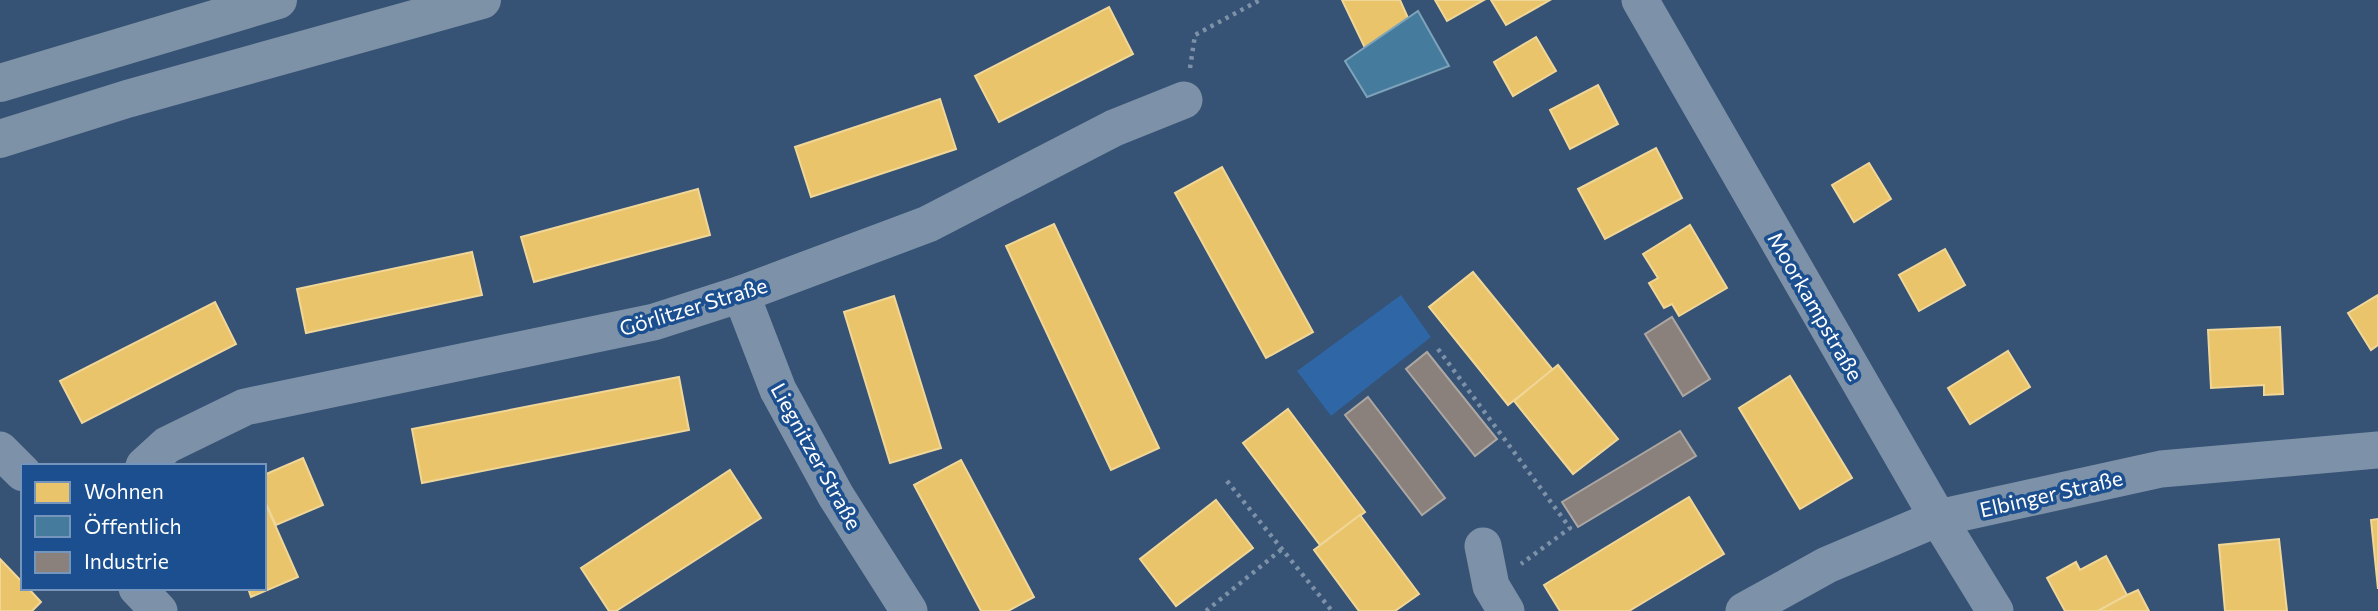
<svg xmlns="http://www.w3.org/2000/svg" width="2378" height="611" viewBox="0 0 2378 611" font-family="Commissioner,sans-serif">
	<style>
		.green { fill: #2f66a5 }
		.homes { fill: #e9c46a; stroke: #f0d697; stroke-width: 2 }
		.public { fill: #457b9d; stroke: #7da3ba; stroke-width: 2 }
		.industry { fill: #8a817c; stroke: #ada7a3; stroke-width: 2 }
		.lines { fill: none; stroke-linecap: round; stroke-linejoin: round }
		.path { stroke: #7d92a8; stroke-width: 4.5; stroke-dasharray: 3.5 5; stroke-linecap: butt }
		.street { stroke: #7d92a8; stroke-width: 37 }
		.highway { stroke: #7e92a7; stroke-width: 38 }
		.labels { text-anchor: middle; dominant-baseline: central; stroke-width: 7; stroke-linejoin: round; paint-order: stroke }
		.street-label { font-size: 21px; fill: #fff; stroke: #1b4f8f }
	</style>
	<rect width="100%" height="100%" fill="#365274"/>
	<!-- green -->
	<polygon class="green" points="1401,295 1431,337 1331,416 1297,371"/>
	<!-- homes -->
	<g class="homes">
		<polygon points="1342,0 1400,0 1408,18 1365,48"/>
		<polygon points="1435,0 1484,0 1447,21"/>
		<polygon points="1491,0 1550,0 1506,25"/>
		<polygon points="1109,7 1133,54 999,122 975,76"/>
		<polygon points="1536,37 1556,71 1513,96 1494,62"/>
		<polygon points="1598,85 1618,124 1570,149 1550,110"/>
		<polygon points="940,99 956,149 811,197 795,147"/>
		<polygon points="1656,148 1682,198 1605,239 1578,189"/>
		<polygon points="1869,163 1891,199 1854,222 1832,185"/>
		<polygon points="1222,167 1313,332 1266,358 1175,193"/>
		<polygon points="698,189 710,235 534,282 521,237"/>
		<polygon points="1054,224 1159,448 1111,470 1006,246"/>
		<polygon points="1690,225 1727,288 1679,316 1672,304 1664,308 1649,283 1658,278 1643,254"/>
		<polygon points="1945,249 1965,285 1919,311 1899,275"/>
		<polygon points="472,252 482,295 306,333 297,289"/>
		<polygon points="1473,272 1553,370 1508,405 1429,307"/>
		<polygon points="2378,295 2378,345 2371,350 2348,313"/>
		<polygon points="894,296 941,448 890,463 844,312"/>
		<polygon points="215,302 236,344 82,423 60,381"/>
		<polygon points="2280,327 2283,394 2264,395 2264,385 2211,388 2208,330"/>
		<polygon points="2008,351 2030,387 1970,424 1948,388"/>
		<polygon points="1558,365 1618,439 1573,474 1514,401"/>
		<polygon points="1790,376 1852,478 1800,509 1739,408"/>
		<polygon points="679,377 689,430 422,483 412,429"/>
		<polygon points="1288,409 1365,512 1320,545 1243,443"/>
		<polygon points="303,458 323,505 276,525 264,500 264,475"/>
		<polygon points="961,460 1034,597 1008,611 981,611 914,485"/>
		<polygon points="730,470 761,518 616,611 609,611 581,568"/>
		<polygon points="1689,497 1724,554 1629,611 1560,611 1544,585"/>
		<polygon points="264,500 298,577 251,597 248,588 264,588"/>
		<polygon points="1216,500 1253,548 1176,606 1140,559"/>
		<polygon points="1360,515 1419,594 1395,611 1359,611 1314,550"/>
		<polygon points="2378,519 2378,589 2371,520"/>
		<polygon points="2279,539 2287,611 2225,611 2219,545"/>
		<polygon points="2106,556 2127,595 2098,611 2065,611 2047,578 2076,562 2080,570"/>
		<polygon points="0,559 23,583 23,588 28,588 41,602 32,611 0,611"/>
		<polygon points="2138,590 2149,611 2098,611 2127,595"/>
	</g>
	<!-- public -->
	<polygon class="public" points="1418,11 1449,66 1367,97 1345,61"/>
	<!-- industry -->
	<g class="industry">
		<polygon points="1672,317 1710,379 1683,396 1645,334"/>
		<polygon points="1427,352 1497,439 1475,456 1406,369"/>
		<polygon points="1368,397 1445,498 1422,515 1345,415"/>
		<polygon points="1680,431 1696,456 1578,527 1562,502"/>
	</g>
	<g class="lines">
		<!-- path -->
		<g class="path">
			<polyline points="1190,68 1195,35 1260,0"/>
			<polyline points="1438,349 1570,528 1521,564"/>
			<polyline points="1227,481 1332,611"/>
			<polyline points="1206,611 1282,549"/>
		</g>
		<!-- street -->
		<g class="street">
			<polyline points="1640,0 1938,518 1995,611"/>
			<polyline points="741,294 778,390 836,496 909,611"/>
			<polyline points="0,450 23,473"/>
			<polyline points="144,466 167,445 245,407 654,322 741,294 928,224 1114,128 1184,100"/>
			<polyline points="1483,546 1491,586 1506,611"/>
			<polyline points="137,588 159,611"/>
			<polyline points="1744,611 1827,565 1938,518 2161,469 2378,450"/>
		</g>
		<!-- highway -->
		<g class="highway">
			<polyline points="0,83 278,0"/>
			<polyline points="0,139 127,99 482,0"/>
		</g>
	</g>
	<g class="labels">
		<!-- street labels -->
		<g class="street-label">
			<text transform="translate(693 306) rotate(-17)">Görlitzer Straße</text>
			<text transform="translate(1816 306) rotate(60)">Moorkampstraße</text>
			<text transform="translate(817 456) rotate(61)">Liegnitzer Straße</text>
			<text transform="translate(2051 493) rotate(-13)">Elbinger Straße</text>
		</g>
	</g>
	<!-- legend -->
	<rect x="21" y="464" width="245" height="126" fill="#1b4f8f" stroke="#7695bc" stroke-width="2"/>
	<rect x="35" y="482" width="35" height="21" fill="#e9c46a" stroke="#7695bc" stroke-width="2"/>
	<text x="84" y="499" font-size="21" fill="#ffffff">Wohnen</text>
	<rect x="35" y="516" width="35" height="21" fill="#457b9d" stroke="#7695bc" stroke-width="2"/>
	<text x="84" y="534" font-size="21" fill="#ffffff">Öffentlich</text>
	<rect x="35" y="552" width="35" height="21" fill="#8a817c" stroke="#7695bc" stroke-width="2"/>
	<text x="84" y="569" font-size="21" fill="#ffffff">Industrie</text>
</svg>
